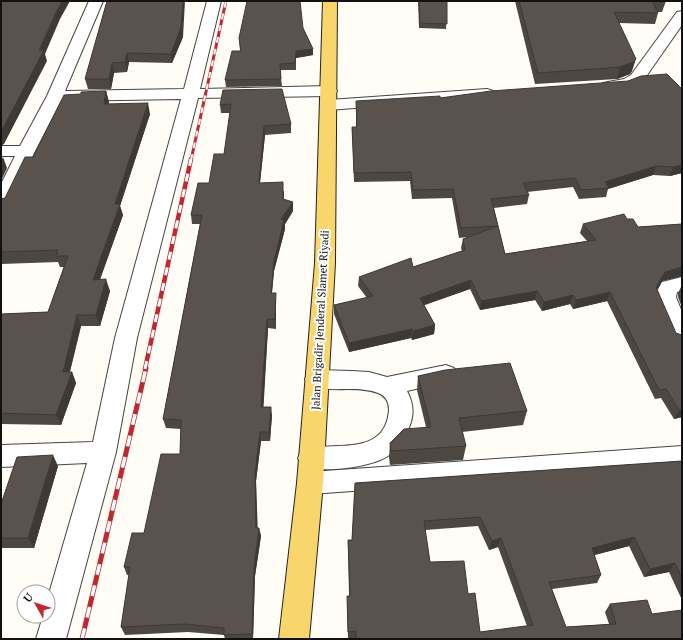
<svg xmlns="http://www.w3.org/2000/svg" width="683" height="640" viewBox="0 0 683 640" font-family="'PT Serif',serif">
	<style>
		.lines { fill: none; stroke-linecap: round; stroke-linejoin: round }
		.minor-casing { stroke: #444; stroke-width: 2 }
		.major-casing { stroke: #222; stroke-width: 2 }
		.minor { fill: #fff; fill-rule: evenodd }
		.major { fill: #f9d66b; fill-rule: evenodd }
		.rail-far2-casing { stroke: #c4262e; stroke-width: 3 }
		.rail-far1-casing { stroke: #c4262e; stroke-width: 4.5 }
		.rail-casing { stroke: #c4262e; stroke-width: 5 }
		.rail-far2 { stroke: #fff; stroke-width: 2; stroke-dasharray: 6; stroke-linecap: butt }
		.rail-far1 { stroke: #fff; stroke-width: 3; stroke-dasharray: 8; stroke-linecap: butt }
		.rail { stroke: #fff; stroke-width: 3.5; stroke-dasharray: 11; stroke-linecap: butt }
		.wall { fill: #4d4742; fill-rule: evenodd }
		.shaded-wall { fill: #3f3936 }
		.building { fill: #5a524d; stroke: #3f3936; fill-rule: evenodd }
		.labels { text-anchor: middle; dominant-baseline: central; stroke-width: 4; stroke-linejoin: round; paint-order: stroke }
		.street-label { font-size: 11px; fill: #111; stroke: #fff }
	</style>
	<rect width="100%" height="100%" fill="#fffdf5"/>
	<g class="lines">
		<defs>
			<g id="minor">
				<polygon points="89,1 103,1 65,91 184,89 207,1 221,1 200,89 329,86 335,88 337,91 335,94 329,96 198,98 137,338 116,452 66,639 36,639 43,616 48,616 48,597 87,463 1,467 1,445 93,442 115,338 181,99 61,101 35,151 10,204 8,208 1,210 1,184 15,156 1,156 1,146 20,146 47,96"/>
				<polygon points="682,11 682,25 643,81 628,88 609,91 603,89 601,86 603,83 624,79 631,75 677,12"/>
				<polygon points="487,89 493,91 495,94 493,97 329,110 323,108 321,105 323,102 329,100"/>
				<polygon points="682,277 682,291 677,292 676,297 682,312 681,343 673,341 654,297 662,282"/>
				<path d="M446,365L454,368L458,374L454,380L407,391C415,406 414,418 407,432C402,441 397,450 388,456C369,468 323,473 302,466L298,458L302,450C332,440 385,459 389,410C389,402 386,396 378,393C356,385 331,393 309,386L305,379L309,372L317,370L352,371L369,372L387,377Z"/>
				<polygon points="682,446 682,468 310,494 301,491 297,483 301,475 310,472"/>
			</g>
			<polygon id="major" points="323,1 337,1 335,263 323,483 309,639 279,639 297,483 315,263"/>
		</defs>
		<!-- minor casing -->
		<use href="#minor" class="minor-casing"/>
		<!-- major casing -->
		<use href="#major" class="major-casing"/>
		<!-- minor -->
		<use href="#minor" class="minor"/>
		<!-- major -->
		<use href="#major" class="major"/>
		<defs>
			<polyline id="rail-far2" points="191,160 226,1"/>
			<polyline id="rail-far1" points="145,369 191,159"/>
			<polyline id="rail" points="82,639 146,368"/>
		</defs>
		<!-- rail-far2 casing -->
		<use href="#rail-far2" class="rail-far2-casing"/>
		<!-- rail-far1 casing -->
		<use href="#rail-far1" class="rail-far1-casing"/>
		<!-- rail casing -->
		<use href="#rail" class="rail-casing"/>
		<!-- rail-far2 -->
		<use href="#rail-far2" class="rail-far2"/>
		<!-- rail-far1 -->
		<use href="#rail-far1" class="rail-far1"/>
		<!-- rail -->
		<use href="#rail" class="rail"/>
	</g>
	<!-- wall -->
	<g class="wall">
		<polygon points="107,1 183,37 172,63 129,62 127,72 114,73 111,89 88,89 85,79"/>
		<polygon points="418,1 447,1 446,29 419,28"/>
		<polygon points="515,1 666,1 662,12 657,12 658,13 655,24 619,23 632,71 630,74 617,79 535,84"/>
		<polygon points="303,28 313,49 313,55 296,58 296,70 280,70 282,86 226,87 225,80 240,51 239,38"/>
		<polygon points="682,89 682,173 670,176 653,175 608,189 606,197 579,199 573,187 527,192 529,195 527,204 494,208 505,254 587,241 580,233 583,224 627,219 638,227 682,224 682,276 662,281 657,289 682,417 674,419 661,398 655,399 607,301 573,309 570,304 542,311 535,300 480,310 470,289 424,305 435,325 434,334 412,340 411,338 349,352 334,314 334,305 367,298 358,286 359,277 413,267 462,251 461,248 463,239 468,237 459,238 452,198 412,199 410,181 354,182 352,127 356,127 356,101"/>
		<polygon points="223,90 291,124 291,133 265,135 260,183 284,191 284,200 293,202 293,211 285,224 285,229 274,271 272,293 276,302 276,329 268,328 263,407 272,415 270,441 261,441 256,481 257,528 259,528 261,536 255,576 253,639 225,639 224,635 188,632 125,635 121,627 129,575 127,575 124,567 144,533 180,454 181,429 166,428 163,419 200,224 192,224 191,215 209,183 224,154 230,113 221,113 220,105"/>
		<polygon points="106,91 109,102 108,104 150,114 120,206 123,215 100,279 110,291 100,326 81,326 70,372 72,372 76,383 61,425 1,424 1,314 48,312 64,267 60,267 58,262 1,264 1,199 5,198 33,157 81,94"/>
		<polygon points="682,285 682,308 678,297 678,293"/>
		<polygon points="418,376 527,411 523,425 462,432 466,446 463,460 390,465 389,457 390,443 426,427 417,390"/>
		<path d="M682,461V600L669,572L644,577L629,546L594,555L601,575L597,583L552,589L566,627L609,624L605,612L610,604L652,614L682,639H348L347,604L349,596L348,540H352L355,483ZM478,526L489,550L498,547L527,626L480,632L468,594L430,562L425,530Z"/>
		<polygon points="58,466 34,548 1,548 1,504"/>
	</g>
	<!-- shaded-wall -->
	<g class="shaded-wall">
		<polygon points="62,1 70,1 60,19 45,54 47,61 4,144 1,146 1,132 39,50 57,10"/>
		<polygon points="183,1 185,1 183,37 172,63 171,54"/>
		<polygon points="313,49 313,55 296,58 296,70 296,51"/>
		<polygon points="127,53 129,62 127,72 125,62"/>
		<polygon points="636,59 632,71 630,74 617,79 620,67"/>
		<polygon points="112,63 114,73 111,89 109,79"/>
		<polygon points="106,91 109,102 107,115 104,104"/>
		<polygon points="148,103 150,114 120,206 123,215 96,291 93,280 115,204"/>
		<polygon points="264,126 265,135 259,192 259,183"/>
		<polygon points="3,157 7,168 1,181 1,161"/>
		<polygon points="682,165 682,173 670,176 673,167"/>
		<polygon points="656,166 653,175 608,189 609,188 605,182"/>
		<polygon points="293,202 293,211 285,224 285,229 274,271 271,302 271,293 274,261 281,219"/>
		<polygon points="682,267 682,276 662,281 653,296 656,287 665,272"/>
		<polygon points="106,279 110,291 100,326 96,315"/>
		<polygon points="471,280 470,289 419,307 420,298"/>
		<polygon points="537,291 535,300 480,310 481,301"/>
		<polygon points="610,292 607,301 573,309 576,300"/>
		<polygon points="276,293 276,329 275,319"/>
		<polygon points="573,295 570,304 542,311 544,302"/>
		<polygon points="77,315 81,326 67,382 63,372"/>
		<polygon points="267,319 268,328 263,416 261,407"/>
		<polygon points="435,325 434,334 412,340 413,331"/>
		<polygon points="412,329 411,338 349,352 349,343"/>
		<polygon points="72,372 76,383 61,425 56,415"/>
		<polygon points="271,407 272,415 270,441 269,432"/>
		<polygon points="679,410 682,410 682,417 674,419"/>
		<polygon points="260,432 261,441 256,481 258,536 256,528 255,473"/>
		<polygon points="53,455 58,466 34,548 28,538"/>
		<polygon points="259,528 261,536 255,576 253,639 252,634 254,568"/>
		<polygon points="634,537 629,546 587,557 592,548"/>
		<polygon points="501,538 498,547 489,550 492,541"/>
		<polygon points="675,563 669,572 644,577 650,569"/>
	</g>
	<!-- building -->
	<g class="building">
		<polygon points="1,1 62,1 57,10 39,50 44,50 1,132"/>
		<polygon points="107,1 183,1 181,27 171,54 127,53 125,62 112,63 109,79 85,79"/>
		<polygon points="247,1 300,1 303,28 313,49 296,51 295,63 280,64 281,79 225,80 232,51 241,51 239,38"/>
		<polygon points="419,1 447,1 447,24 420,23"/>
		<polygon points="519,1 652,1 658,13 614,12 636,59 633,62 620,67 538,73"/>
		<polygon points="667,74 682,89 682,165 673,167 656,166 605,182 609,188 581,190 575,178 523,183 529,195 491,199 498,226 461,228 453,189 413,190 411,172 354,173 352,127 357,127 356,101 440,96 440,98 491,91 628,81 641,76"/>
		<polygon points="282,89 291,124 264,126 259,183 283,182 283,199 293,202 281,219 284,220 274,261 271,293 276,293 275,319 267,319 261,407 271,407 269,432 260,432 255,473 256,528 259,528 254,568 252,634 224,635 224,628 185,624 121,627 130,567 124,567 132,533 144,533 161,454 180,454 181,420 163,419 202,215 191,215 198,183 209,183 214,154 224,154 231,104 220,105 223,90"/>
		<polygon points="106,91 104,104 148,103 115,204 120,204 93,280 106,279 96,315 77,315 63,372 72,372 56,415 1,413 1,314 48,312 68,256 56,256 58,250 1,252 1,199 5,198 25,157 33,157 64,95 81,94 81,92"/>
		<polygon points="624,214 627,219 633,219 638,227 682,224 682,267 665,272 656,287 676,333 682,335 682,410 679,410 666,389 659,390 610,292 576,300 573,295 544,302 537,291 481,301 471,280 420,298 435,325 413,331 412,329 349,343 334,305 373,296 359,277 411,258 413,267 465,250 463,239 498,226 505,254 596,240 583,224"/>
		<polygon points="510,363 527,411 459,418 466,446 391,451 390,443 404,429 431,427 418,376 445,370"/>
		<polygon points="53,455 28,538 1,538 1,504 17,457"/>
		<path d="M682,461V578L675,563L650,569L634,537L592,548L601,575L549,582L566,627L616,624L610,604L647,600L652,614L682,610V639H356V631L348,632L347,596H350L348,540H352L355,483ZM480,517L492,541L501,538L533,625L480,632L475,593L468,594L464,561L430,562L424,521Z"/>
	</g>
	<g class="labels">
		<!-- street labels -->
		<g class="street-label">
			<text transform="translate(320 320) rotate(-87)">Jalan Brigadir Jenderal Slamet Riyadi</text>
		</g>
	</g>
	<!-- border -->
	<rect width="683" height="640" fill="none" stroke="#111111" stroke-width="4"/>
	<!-- north arrow -->
	<g transform="translate(36 604) rotate(309)"><circle r="19" fill="#ffffff" stroke="#a0a0a0"/>
	<path d="M0-3L7 15L0 10L-7 15Z" fill="#c4262e"/>
	<text y="-6" font-size="11" font-weight="bold" text-anchor="middle" fill="#111111">U</text>
	</g>
</svg>
